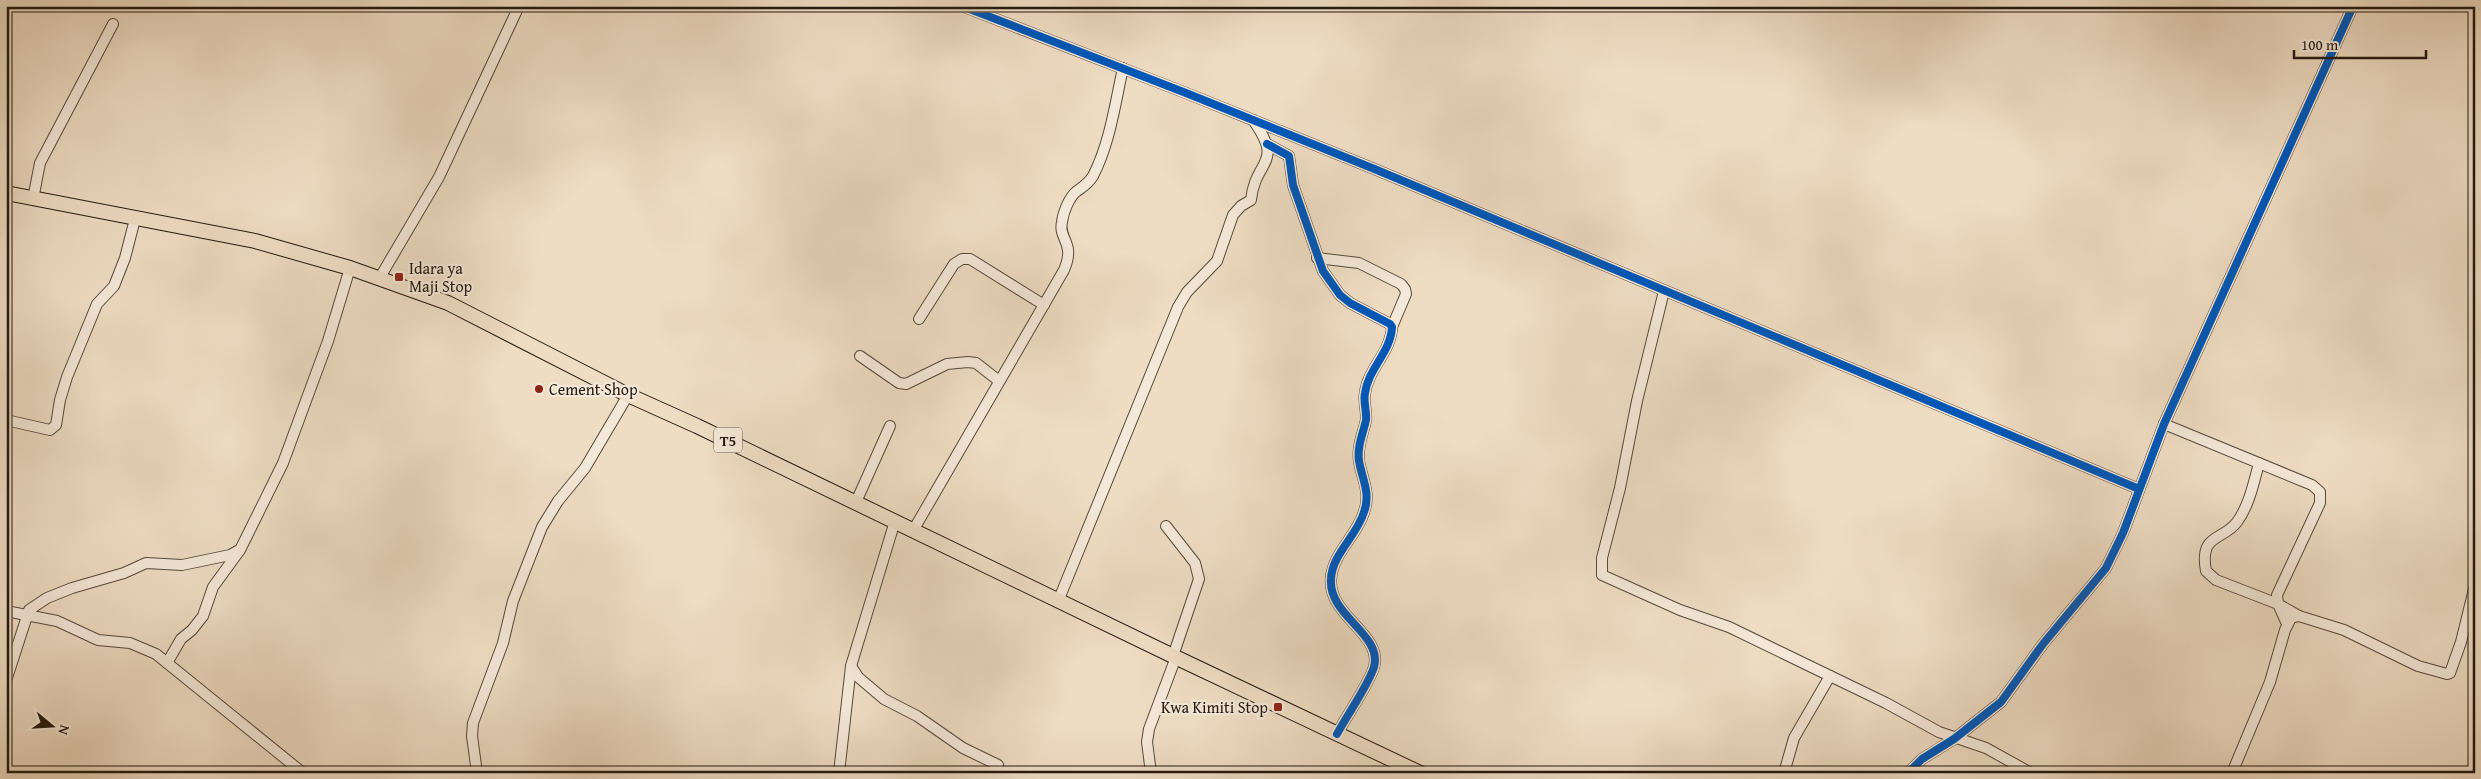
<svg xmlns="http://www.w3.org/2000/svg" width="2481" height="779" viewBox="0 0 2481 779" font-family="'Gentium Book Plus',serif">
	<style>
		.lines { fill: none; stroke-linecap: round; stroke-linejoin: round }
		.minor-casing { stroke: #564a3d; stroke-width: 12 }
		.highway-casing { stroke: #231910; stroke-width: 16 }
		.minor { stroke: #f4e8d8; stroke-width: 10 }
		.highway { stroke: #eedcc3; stroke-width: 14 }
		.cycleway-casing { stroke: #f4e8d8; stroke-width: 11 }
		.cycleway { stroke: #0057b8; stroke-width: 8 }
		.poi-dot { fill: #8f2418; stroke: #f4e8d8; stroke-width: 2 }
		.labels { text-anchor: middle; dominant-baseline: central; stroke-width: 4.5; stroke-linejoin: round; paint-order: stroke }
		.shield { fill: #f4e8d8; stroke: #62574c; stroke-width: 1 }
		.shield-label { font-size: 15px; font-weight: bold; fill: #231910 }
		.poi-label { font-size: 16px; fill: #231910; stroke: #f4e8d8; text-anchor: start }
	</style>
	<rect width="100%" height="100%" fill="#eedcc3"/>
	<filter id="stains"><feTurbulence type="fractalNoise" baseFrequency=".004" numOctaves="4"/><feColorMatrix values="0 0 0 0 .2 0 0 0 0 .09 0 0 0 0 .02 0 0 0 .5 -.17"/></filter>
	<radialGradient id="worn" r=".72"><stop offset=".6" stop-color="#630" stop-opacity="0"/><stop offset="1" stop-color="#630" stop-opacity=".3"/></radialGradient>
	<g class="lines">
		<defs>
			<g id="minor">
				<polyline points="962,6 1186,93 1372,168 2139,489"/>
				<path d="M1267,144L1289,156L1293,185L1323,271L1340,295L1350,303L1390,324L1392,327C1391,352 1368,369 1365,393C1363,402 1367,411 1366,420C1363,434 1357,446 1359,461C1362,479 1371,493 1364,512C1357,536 1332,554 1331,579C1328,616 1383,634 1374,667C1369,684 1346,717 1337,734"/>
				<polyline points="33,199 40,163 113,24"/>
				<polyline points="1317,258 1359,263 1401,284 1405,289 1406,294 1392,327"/>
				<polyline points="379,279 439,177 519,6"/>
				<polyline points="1664,291 1637,401 1620,488 1602,558 1602,575 1680,610 1729,627 1886,703 1939,732 1986,748 2031,773"/>
				<polyline points="919,319 954,264 962,259 970,259 1044,305"/>
				<polyline points="860,356 899,383 906,384 947,364 968,362 976,363 999,381"/>
				<polyline points="6,420 50,430 56,425 60,400 67,377 97,304 114,286 125,258 135,219"/>
				<polyline points="2164,424 2312,485 2320,492 2320,503 2277,595 2278,604 2299,616"/>
				<path d="M2259,463C2254,482 2249,506 2237,522C2223,541 2199,533 2206,571L2216,580L2278,604L2287,624"/>
				<polyline points="856,502 890,426"/>
				<polyline points="1166,526 1195,563 1199,579 1173,656"/>
				<path d="M914,529L1064,270C1076,242 1058,240 1062,222C1063,213 1069,197 1077,191C1084,186 1088,184 1093,176C1110,143 1115,104 1123,68"/>
				<path d="M1059,599L1178,307L1187,292L1217,261L1233,215L1241,206L1251,200C1255,159 1285,165 1253,120"/>
				<polyline points="6,611 57,621 98,640 130,643 156,654 303,773"/>
				<polyline points="167,663 181,639 192,630 203,616 213,587 240,550 283,463 328,341 350,268"/>
				<polyline points="851,666 858,677 884,699 917,716 963,748 998,765"/>
				<polyline points="6,681 29,610 47,598 72,588 124,573 146,563 182,565 230,555 239,550"/>
				<polyline points="477,773 472,736 473,723 503,643 513,601 542,527 558,501 585,468 628,395"/>
				<polyline points="839,773 851,666 895,521"/>
				<polyline points="1151,773 1147,742 1149,729 1176,657"/>
				<polyline points="1784,773 1794,738 1830,676"/>
				<polyline points="1908,773 1922,759 1954,739 2001,702 2043,644 2106,568 2123,533 2164,424 2353,6"/>
				<polyline points="2232,773 2270,682 2285,630 2291,618 2299,616 2344,630 2418,666 2447,674 2450,673 2461,642 2475,585"/>
			</g>
			<polyline id="highway" points="6,193 255,241 350,268 448,303 628,395 697,426 1173,656 1420,773"/>
		</defs>
		<!-- minor casing -->
		<use href="#minor" class="minor-casing"/>
		<!-- highway casing -->
		<use href="#highway" class="highway-casing"/>
		<!-- minor -->
		<use href="#minor" class="minor"/>
		<!-- highway -->
		<use href="#highway" class="highway"/>
		<defs>
			<g id="cycleway">
				<polyline points="962,6 1186,93 1372,168 2139,489"/>
				<path d="M1267,144L1289,156L1293,185L1323,271L1340,295L1350,303L1390,324L1392,327C1391,352 1368,369 1365,393C1363,402 1367,411 1366,420C1363,434 1357,446 1359,461C1362,479 1371,493 1364,512C1357,536 1332,554 1331,579C1328,616 1383,634 1374,667C1369,684 1346,717 1337,734"/>
				<polyline points="1908,773 1922,759 1954,739 2001,702 2043,644 2106,568 2123,533 2164,424 2353,6"/>
			</g>
		</defs>
		<!-- cycleway casing -->
		<use href="#cycleway" class="cycleway-casing"/>
		<!-- cycleway -->
		<use href="#cycleway" class="cycleway"/>
	</g>
	<!-- markers -->
	<g class="poi-dot">
		<rect x="394" y="272" width="10" height="10" rx="2.5"/>
		<circle cx="539" cy="389" r="5"/>
		<rect x="1273" y="702" width="10" height="10" rx="2.5"/>
	</g>
	<g class="labels">
		<!-- shield labels -->
		<rect class="shield" x="714" y="427.5" width="28" height="25" rx="4"/>
		<g class="shield-label">
			<text x="728" y="440">T5</text>
		</g>
		<!-- poi labels -->
		<g class="poi-label">
			<text x="409" y="268">Idara ya<tspan x="409" dy="18">Maji Stop</tspan></text>
			<text x="549" y="389">Cement Shop</text>
			<text x="1268" y="707" text-anchor="end">Kwa Kimiti Stop</text>
		</g>
	</g>
	<!-- margin -->
	<rect width="2481" height="779" fill="none" stroke="#eedcc3" stroke-width="25"/>
	<rect x="8" y="8" width="2466" height="764" fill="none" stroke="#231910" stroke-width="2.5"/>
	<rect x="12" y="12" width="2456" height="754" fill="none" stroke="#231910"/>
	<!-- north arrow -->
	<g transform="translate(52 726) rotate(108)" stroke="#f4e8d8" stroke-width="4" paint-order="stroke">
	<path d="M0-4L9 19L0 12L-9 19Z" fill="#231910"/>
	<text y="-8" font-size="14" font-weight="bold" text-anchor="middle" fill="#231910">N</text>
	</g>
	<!-- scale -->
	<path d="M2294 50v8h132v-8" fill="none" stroke="#231910" stroke-width="2.5"/>
	<text x="2301" y="50" font-size="15" fill="#231910" stroke="#f4e8d8" stroke-width="4" paint-order="stroke">100 m</text>
	<rect width="100%" height="100%" filter="url(#stains)"/>
	<rect width="100%" height="100%" fill="url(#worn)"/>
</svg>
